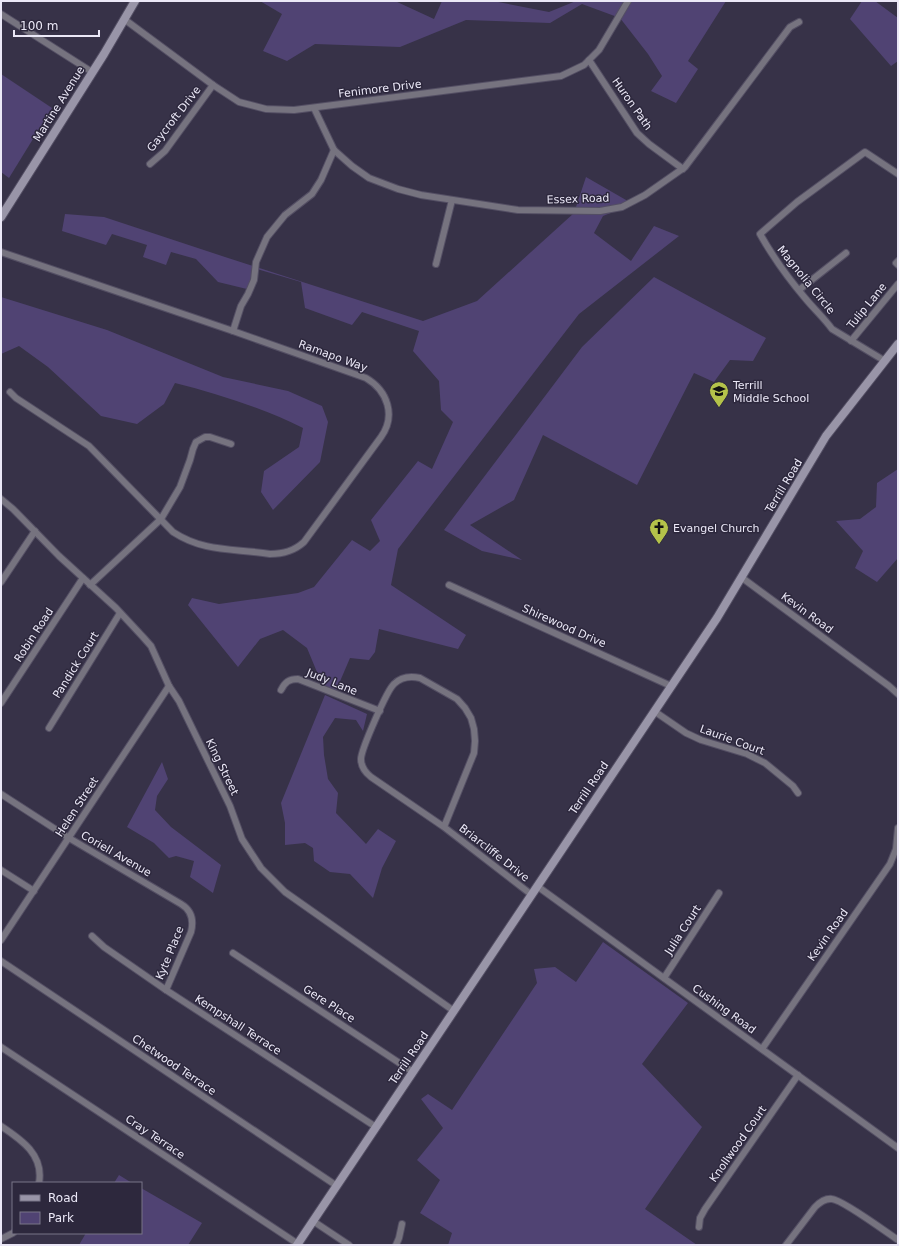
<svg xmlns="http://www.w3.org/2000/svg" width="899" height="1246" viewBox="0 0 899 1246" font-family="'DejaVu Sans',sans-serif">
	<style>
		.green { fill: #504373 }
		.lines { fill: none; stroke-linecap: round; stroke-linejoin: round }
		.street-casing { stroke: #544f64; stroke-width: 8 }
		.secondary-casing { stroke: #544f64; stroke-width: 10 }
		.street { stroke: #76737f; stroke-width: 6 }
		.secondary { stroke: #9995a8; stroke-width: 8 }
		.labels { text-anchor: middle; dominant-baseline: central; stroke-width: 3; stroke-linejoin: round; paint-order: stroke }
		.street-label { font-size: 11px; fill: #ebe8f7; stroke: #2d283d }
		.poi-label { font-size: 11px; fill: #ebe8f7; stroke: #2d283d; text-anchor: start }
	</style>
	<rect width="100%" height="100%" fill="#373248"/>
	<!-- green -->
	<g class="green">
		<polygon points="260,1 395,1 434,19 442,1 493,1 549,12 576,1 726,1 688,61 698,69 676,103 651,91 662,76 648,54 620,18 582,4 550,23 466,20 400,47 315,44 287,61 263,51 282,14"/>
		<polygon points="862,1 875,1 898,18 898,61 891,66 850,19"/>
		<polygon points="1,74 52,108 9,178 1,172"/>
		<polygon points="586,177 633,204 603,216 594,233 631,261 654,226 679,236 579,314 398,549 391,585 466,635 458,649 379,629 375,652 369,660 350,658 335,693 324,689 307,648 283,630 260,639 238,667 188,605 192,598 219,604 298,593 314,587 352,540 370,551 380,541 371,520 418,461 432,469 453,422 441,410 439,381 413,351 419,331 362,312 352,325 305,308 301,282 257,269 251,290 218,282 196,259 171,252 166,265 143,257 147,245 112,234 106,245 62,231 65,214 104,217 225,257 423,321 477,301 574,213"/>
		<polygon points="654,277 766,338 753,361 730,360 714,382 694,373 637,485 543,435 514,500 470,525 522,560 482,551 444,530 582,347"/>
		<path d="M1,297L107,330L223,377L288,391L322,406L328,422L320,462L273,510L261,492L264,471L299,447L303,428C263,408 218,394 175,383L164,404L137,424L101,416L48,367L19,346L1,354Z"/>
		<polygon points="898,469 898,558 877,582 855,568 863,551 836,521 860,519 876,507 877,483"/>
		<polygon points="325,695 367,714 363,731 356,720 335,718 323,737 324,755 328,779 338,793 336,813 366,844 378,829 396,841 382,868 373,898 350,874 330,872 314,861 313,848 305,843 285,845 285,823 281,803"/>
		<polygon points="162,762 168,779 157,796 155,810 171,827 221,865 213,893 190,877 194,861 176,856 169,858 154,843 127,827"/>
		<polygon points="603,942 688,1003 642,1064 702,1127 645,1209 697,1245 448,1245 452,1233 420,1213 440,1180 417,1160 443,1128 421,1099 428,1094 452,1110 537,983 534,969 555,967 576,982"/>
		<polygon points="119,1175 132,1183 114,1183"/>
		<polygon points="141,1188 202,1223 188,1245 79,1245 86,1233 141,1233"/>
	</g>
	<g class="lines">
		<defs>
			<g id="street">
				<polyline points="1,14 92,72"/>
				<polyline points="124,19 213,85 239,102 266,109 294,110 561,76 584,65 599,50 628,1"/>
				<polyline points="589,60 637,133 649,144 683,169"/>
				<polyline points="314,108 334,150 352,166 369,178 398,189 421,195 518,210 600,211 622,207 645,195 685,167 790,27 799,22"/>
				<polyline points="150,164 165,151 213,85"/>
				<path d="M1,252L233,331L366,378C388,391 396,416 381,437L304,542C294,551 284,554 270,554C235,548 205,553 173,532L89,446L16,398L10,392"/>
				<polyline points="898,261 896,263 898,265"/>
				<polyline points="436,264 452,200"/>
				<polyline points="799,290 846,253"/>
				<polyline points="233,331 241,306 248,294 254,280 256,262 267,237 285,215 312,194 321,180 334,150"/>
				<polyline points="851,341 898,284"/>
				<path d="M885,361L832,329C824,318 814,309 805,298C788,278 773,257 760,234L797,202L865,152L898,174"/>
				<polyline points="1,499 13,509 59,556 116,608 143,637 151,646 169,686 179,701 230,806 242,839 261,868 285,892 454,1011"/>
				<polyline points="741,577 889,686 898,694"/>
				<polyline points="1,582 35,531"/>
				<polyline points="90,585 161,519 180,487 190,460 193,449 196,442 205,437 210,437 231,444"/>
				<polyline points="449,585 671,686"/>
				<path d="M281,690C285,682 289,679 298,679L380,711"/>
				<polyline points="1,703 83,578"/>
				<polyline points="654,711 686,733 701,740 747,754 765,763 793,786 798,793"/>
				<polyline points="49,728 120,613"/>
				<path d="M1,794L69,838L181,904C191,910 194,920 191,932L166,990"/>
				<path d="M444,827L474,753L475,741L474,729L471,718L465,708L457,699L420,678C411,676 401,677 394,684C387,690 361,750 361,759C361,767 366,773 371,777L444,827L532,895"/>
				<polyline points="1,870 34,891"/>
				<polyline points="537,886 898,1148"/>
				<polyline points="92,936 104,947 166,990 376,1127"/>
				<polyline points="1,940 169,686"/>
				<polyline points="233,953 413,1072"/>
				<polyline points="1,961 337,1186"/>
				<polyline points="664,978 719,893"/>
				<polyline points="1,1047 298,1244"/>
				<polyline points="762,1049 890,864 896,849 898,828"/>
				<path d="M1,1126C22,1140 44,1155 39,1183"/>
				<polyline points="313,1221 349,1245"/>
				<polyline points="699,1227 700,1218 705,1209 798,1075"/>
				<polyline points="1,1239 13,1233"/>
				<polyline points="396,1245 399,1238 402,1224"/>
				<path d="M786,1245L815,1207C820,1202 825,1198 832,1199C843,1200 886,1232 898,1240"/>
			</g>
			<g id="secondary">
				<polyline points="1,217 104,54 135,1"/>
				<polyline points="297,1245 717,618 826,436 898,344"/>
			</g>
		</defs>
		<!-- street casing -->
		<use href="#street" class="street-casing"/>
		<!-- secondary casing -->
		<use href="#secondary" class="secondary-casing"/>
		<!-- street -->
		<use href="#street" class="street"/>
		<!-- secondary -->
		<use href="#secondary" class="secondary"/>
	</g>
	<!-- icons -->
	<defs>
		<symbol id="school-pin" viewBox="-11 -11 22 30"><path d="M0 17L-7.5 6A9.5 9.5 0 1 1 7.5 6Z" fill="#b4c24a" stroke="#2d283d"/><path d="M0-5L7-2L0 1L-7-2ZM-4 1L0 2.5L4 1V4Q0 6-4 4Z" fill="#111"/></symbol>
		<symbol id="church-pin" viewBox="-11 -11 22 30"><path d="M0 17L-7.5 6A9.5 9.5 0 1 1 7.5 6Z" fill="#b4c24a" stroke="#2d283d"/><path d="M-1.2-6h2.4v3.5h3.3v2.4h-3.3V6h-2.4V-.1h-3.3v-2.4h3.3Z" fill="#111"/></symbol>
	</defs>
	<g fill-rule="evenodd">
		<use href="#school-pin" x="708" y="380" width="22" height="30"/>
		<use href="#church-pin" x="648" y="517" width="22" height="30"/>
	</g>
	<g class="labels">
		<!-- street labels -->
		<g class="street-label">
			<text transform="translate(380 89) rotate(-7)">Fenimore Drive</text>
			<text transform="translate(59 104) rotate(-58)">Martine Avenue</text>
			<text transform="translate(632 104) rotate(55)">Huron Path</text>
			<text transform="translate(174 119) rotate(-52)">Gaycroft Drive</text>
			<text transform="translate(578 199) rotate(-2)">Essex Road</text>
			<text transform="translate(806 280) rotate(51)">Magnolia Circle</text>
			<text transform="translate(867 306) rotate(-51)">Tulip Lane</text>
			<text transform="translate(333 356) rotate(20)">Ramapo Way</text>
			<text transform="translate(784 486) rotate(-59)">Terrill Road</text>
			<text transform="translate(807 613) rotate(36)">Kevin Road</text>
			<text transform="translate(564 626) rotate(24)">Shirewood Drive</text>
			<text transform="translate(34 635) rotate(-57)">Robin Road</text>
			<text transform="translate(76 665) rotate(-58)">Pandick Court</text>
			<text transform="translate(332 682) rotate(22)">Judy Lane</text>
			<text transform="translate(732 740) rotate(20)">Laurie Court</text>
			<text transform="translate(222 767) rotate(64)">King Street</text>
			<text transform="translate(589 788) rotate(-56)">Terrill Road</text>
			<text transform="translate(77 807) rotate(-57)">Helen Street</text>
			<text transform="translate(494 853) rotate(38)">Briarcliffe Drive</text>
			<text transform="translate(116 854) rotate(30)">Coriell Avenue</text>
			<text transform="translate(683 930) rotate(-57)">Julia Court</text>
			<text transform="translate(828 935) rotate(-55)">Kevin Road</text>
			<text transform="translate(170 953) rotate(-68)">Kyte Place</text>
			<text transform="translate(329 1004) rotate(33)">Gere Place</text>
			<text transform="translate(724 1009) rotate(36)">Cushing Road</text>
			<text transform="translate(238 1025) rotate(33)">Kempshall Terrace</text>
			<text transform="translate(409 1058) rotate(-56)">Terrill Road</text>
			<text transform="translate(174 1065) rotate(34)">Chetwood Terrace</text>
			<text transform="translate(155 1137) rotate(34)">Cray Terrace</text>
			<text transform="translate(738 1144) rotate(-55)">Knollwood Court</text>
		</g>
		<!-- poi labels -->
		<g class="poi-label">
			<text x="733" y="385">Terrill<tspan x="733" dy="13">Middle School</tspan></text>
			<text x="673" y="528">Evangel Church</text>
		</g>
	</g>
	<!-- border -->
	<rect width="899" height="1246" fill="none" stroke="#ebe8f7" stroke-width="4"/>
	<!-- legend -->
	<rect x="12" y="1182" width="130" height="52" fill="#2d283d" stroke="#797587"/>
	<rect x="20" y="1195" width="20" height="6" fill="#9995a8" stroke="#797587"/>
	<text x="48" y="1202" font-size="12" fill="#ebe8f7">Road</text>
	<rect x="20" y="1212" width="20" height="12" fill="#504373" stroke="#797587"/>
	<text x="48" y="1222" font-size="12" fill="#ebe8f7">Park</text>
	<!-- scale -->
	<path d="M14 30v6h85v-6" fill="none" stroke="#ebe8f7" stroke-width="2"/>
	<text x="20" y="30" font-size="12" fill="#ebe8f7" stroke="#2d283d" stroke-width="3" paint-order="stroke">100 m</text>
</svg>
